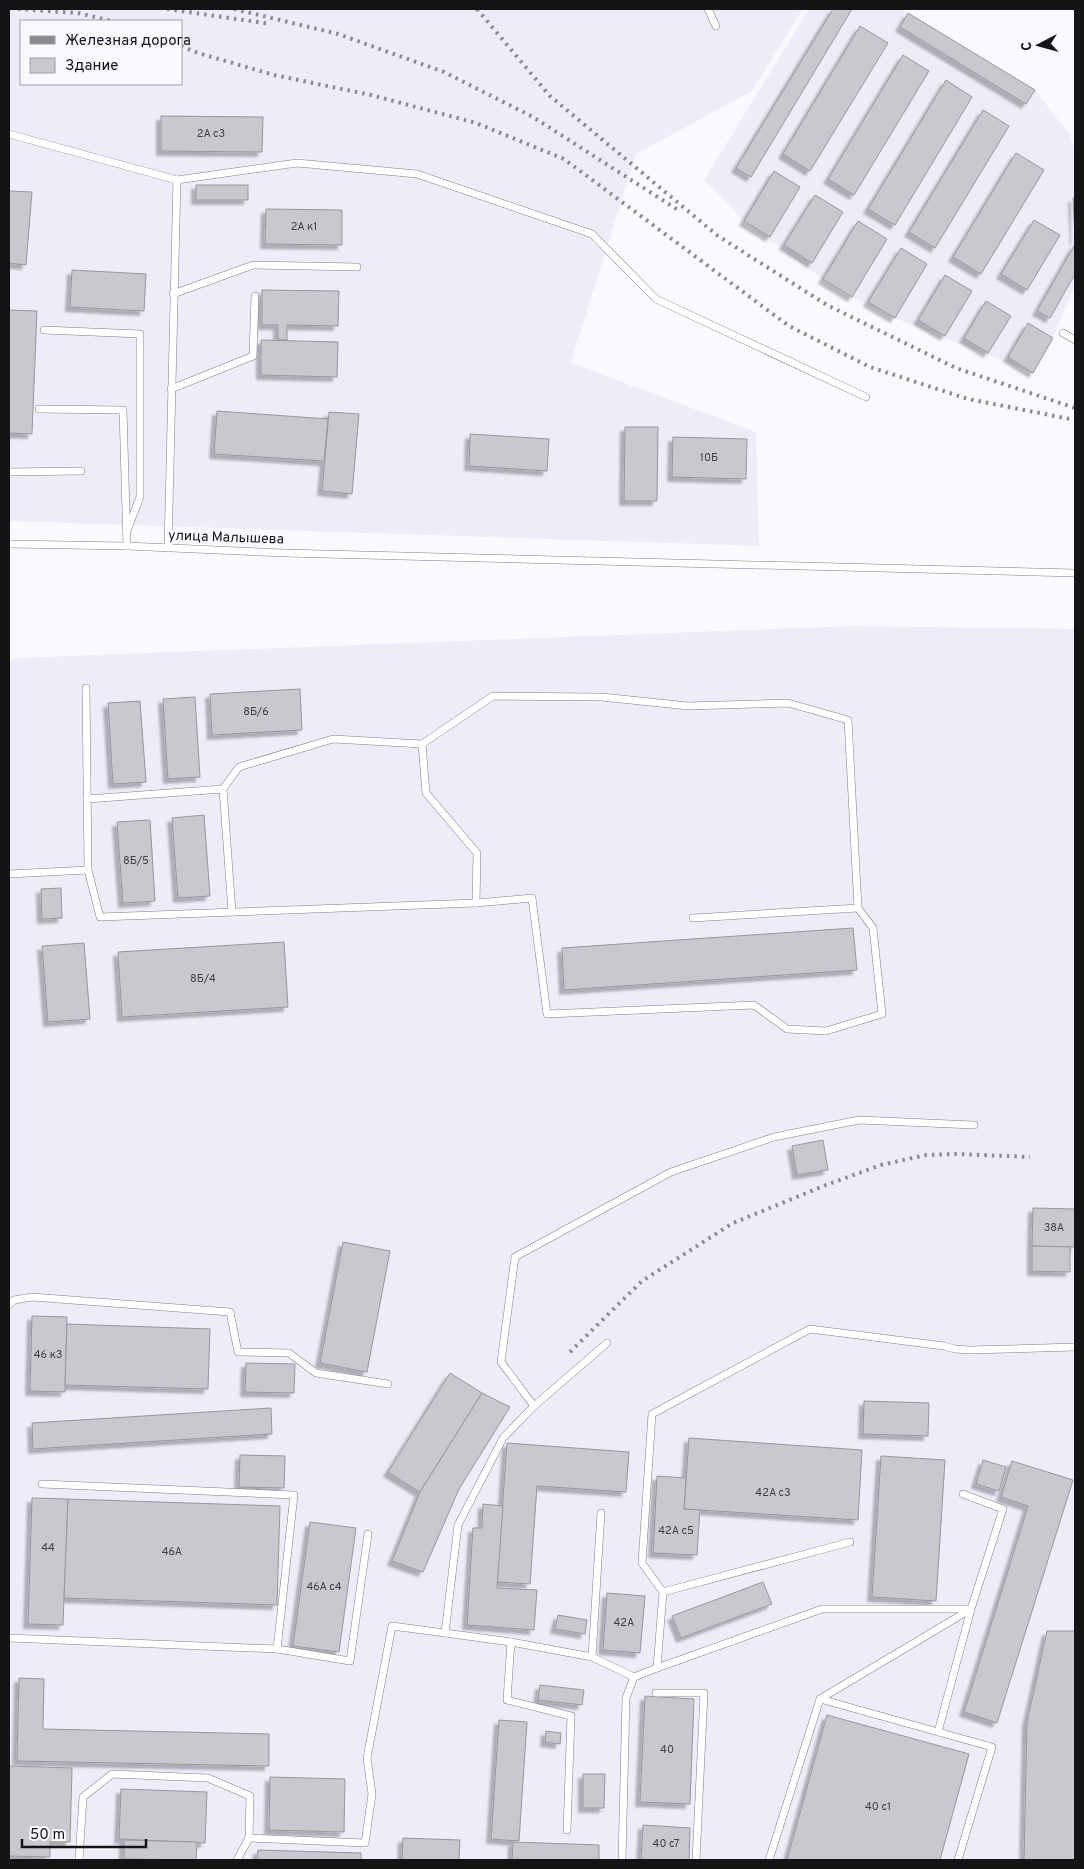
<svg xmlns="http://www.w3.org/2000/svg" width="1084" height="1869" viewBox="0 0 1084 1869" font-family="Overpass,sans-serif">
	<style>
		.built { fill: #f0ebf9; fill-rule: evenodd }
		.building { fill: #cbc7ce; stroke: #99959c; filter: url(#shadow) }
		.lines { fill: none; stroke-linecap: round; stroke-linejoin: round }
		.service-casing { stroke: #817e85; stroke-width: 8 }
		.service { stroke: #fff; stroke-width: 7 }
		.rail { stroke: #8b8a8e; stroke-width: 4; stroke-dasharray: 2.5 5; stroke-linecap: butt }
		.labels { text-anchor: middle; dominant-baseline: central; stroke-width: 5; stroke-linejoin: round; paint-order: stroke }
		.number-label { font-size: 11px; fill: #424044 }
		.street-label { font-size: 14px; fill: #141316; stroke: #fbf9ff }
	</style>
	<defs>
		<filter id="shadow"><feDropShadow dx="-4.5" dy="4.5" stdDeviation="1" flood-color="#0004"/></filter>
	</defs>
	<rect width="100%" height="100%" fill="#fbf9ff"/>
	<!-- built -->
	<g class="built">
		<path d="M9,9H803L752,91L636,154L571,363L756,432L759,546L9,521ZM21,21H181V84H21Z"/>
		<polygon points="809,9 901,9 1035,90 1070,135 1075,152 1075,285 1053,338 1033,373 895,318 852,297 823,279 744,221 704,180"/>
		<polygon points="852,626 1075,629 1075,1860 9,1860 9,661 16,658"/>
	</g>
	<!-- building -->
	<g class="building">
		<polygon points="833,9 852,9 751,177 736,168"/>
		<polygon points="908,13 1035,90 1026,104 900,27"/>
		<polygon points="860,26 888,43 810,171 783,154"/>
		<polygon points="903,55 929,71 854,195 828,179"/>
		<polygon points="946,80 972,97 895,225 868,209"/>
		<polygon points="983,110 1009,126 935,248 909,232"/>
		<polygon points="161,116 263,117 262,152 161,151"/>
		<polygon points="1016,153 1044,170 981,274 953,257"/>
		<polygon points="774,171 800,187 770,237 744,221"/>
		<rect x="196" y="185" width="52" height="15"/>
		<polygon points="9,191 32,192 26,265 9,263"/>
		<polygon points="815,195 843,212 812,263 784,245"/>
		<polygon points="1073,198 1075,198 1075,240"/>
		<polygon points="266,209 342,210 342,245 265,244"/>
		<polygon points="1034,220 1060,235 1027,290 1001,274"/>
		<polygon points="858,221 887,239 852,297 823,279"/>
		<polygon points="1075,244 1075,274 1050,318 1037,311"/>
		<polygon points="901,248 927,264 895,318 868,302"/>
		<polygon points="72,270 146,274 144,311 70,307"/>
		<polygon points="945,275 972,291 945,336 918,320"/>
		<polygon points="262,290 339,291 338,326 287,325 287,340 278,340 278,325 262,325"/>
		<polygon points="986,301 1011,316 988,353 964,338"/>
		<polygon points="9,310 37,311 32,434 9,433"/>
		<polygon points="1028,323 1053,338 1033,373 1008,357"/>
		<polygon points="261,340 338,342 337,377 261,375"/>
		<polygon points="217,411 328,419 324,461 214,454"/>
		<polygon points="329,412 359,414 352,494 322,491"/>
		<polygon points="625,427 658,427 657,501 624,501"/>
		<polygon points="470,434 549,439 547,471 469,466"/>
		<polygon points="673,437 747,439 746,479 672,477"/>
		<polygon points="300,689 302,730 212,735 210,694"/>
		<polygon points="195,697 200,777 168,779 163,699"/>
		<polygon points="140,701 146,782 113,784 108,703"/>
		<polygon points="204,815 210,896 178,898 172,818"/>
		<polygon points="150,820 155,901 123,903 117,822"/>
		<polygon points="61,888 62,918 42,919 41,889"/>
		<polygon points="853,928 857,970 564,990 562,948"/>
		<polygon points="284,942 288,1007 122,1017 118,952"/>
		<polygon points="84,943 90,1019 48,1022 42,946"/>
		<polygon points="823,1140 828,1170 797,1175 792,1146"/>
		<polygon points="1033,1208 1075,1209 1075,1247 1032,1246"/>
		<polygon points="343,1242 390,1251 367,1372 320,1363"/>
		<polygon points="1032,1246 1070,1247 1070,1272 1032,1271"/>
		<polygon points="32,1316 67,1317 65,1392 30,1391"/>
		<polygon points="67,1324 210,1329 208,1389 65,1385"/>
		<polygon points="246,1363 295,1364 294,1393 245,1392"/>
		<polygon points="450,1373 482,1393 420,1492 388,1472"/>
		<polygon points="482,1393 510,1407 459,1489 423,1572 392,1561 420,1492"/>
		<polygon points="864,1401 929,1403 928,1436 863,1434"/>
		<polygon points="271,1408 272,1434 33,1449 32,1423"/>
		<polygon points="689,1438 862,1450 858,1520 684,1509"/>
		<polygon points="507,1443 629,1452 626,1492 537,1486 530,1584 497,1582"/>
		<polygon points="240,1455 285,1456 284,1488 239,1487"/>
		<polygon points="881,1456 945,1460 936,1601 872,1597"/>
		<polygon points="983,1460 1006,1467 999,1491 976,1484"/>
		<polygon points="1012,1461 1073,1480 997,1723 964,1712 1028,1506 1001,1497"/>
		<polygon points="657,1476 686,1478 684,1509 700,1510 697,1555 653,1553"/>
		<polygon points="32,1498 68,1499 63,1625 28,1624"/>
		<polygon points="68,1499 280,1506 277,1605 64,1598"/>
		<polygon points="483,1504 503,1506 497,1588 537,1590 534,1630 467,1625 473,1528 482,1528"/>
		<polygon points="310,1522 356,1528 339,1652 293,1646"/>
		<polygon points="763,1582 772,1604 681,1638 672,1616"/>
		<polygon points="607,1593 645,1596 640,1653 603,1650"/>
		<polygon points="558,1615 587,1620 585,1634 555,1629"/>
		<polygon points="1047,1631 1075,1631 1075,1860 1024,1860 1027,1722"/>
		<polygon points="19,1678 44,1679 43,1729 269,1734 269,1766 17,1761"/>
		<polygon points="540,1685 584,1690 582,1705 538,1700"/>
		<polygon points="645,1696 694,1699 690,1804 640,1802"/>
		<polygon points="827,1715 969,1754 940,1860 787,1860"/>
		<polygon points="499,1720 527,1722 519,1841 491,1839"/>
		<polygon points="546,1731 561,1733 560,1744 545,1742"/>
		<polygon points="9,1766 72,1768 70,1842 50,1842 50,1857 9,1856"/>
		<polygon points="583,1774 605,1774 604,1808 583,1808"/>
		<polygon points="270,1777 345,1779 344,1832 269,1830"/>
		<polygon points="121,1789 207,1792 205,1843 119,1839"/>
		<polygon points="643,1825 690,1828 689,1860 641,1860"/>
		<polygon points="403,1838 460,1840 459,1860 402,1860"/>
		<polygon points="124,1840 197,1842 196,1860 124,1859"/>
		<polygon points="513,1842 599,1845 599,1860 512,1860"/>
		<polygon points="258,1850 361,1853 361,1860 257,1860"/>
	</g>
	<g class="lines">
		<defs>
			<g id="service">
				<polyline points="708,9 716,26"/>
				<polyline points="9,134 177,180"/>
				<polyline points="173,294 253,265 357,267"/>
				<polyline points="44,330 140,334 140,497 127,531"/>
				<polyline points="1063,333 1075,340"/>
				<polyline points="171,389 253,356 255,296"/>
				<polyline points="39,409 123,410 127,546"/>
				<polyline points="9,472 81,471"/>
				<polyline points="9,544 127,546 284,553 1075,573"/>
				<polyline points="168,548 177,180 297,163 417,174 592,234 656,299 866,397"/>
				<polyline points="223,789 239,767 333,739 422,744"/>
				<polyline points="87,799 223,789 232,912"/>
				<polyline points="88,870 100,917 476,903 477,853 426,793 422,744 493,696 602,697 688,706 788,703 848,720 858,908 693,918"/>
				<polyline points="9,874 88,870 86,688"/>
				<polyline points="476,903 532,898 547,1014 754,1005 787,1029 826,1031 882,1014 873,928 858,908"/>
				<polyline points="9,1305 14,1300 32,1297 230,1312 238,1352 289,1353 316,1373 388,1384"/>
				<polyline points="534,1406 501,1362 515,1257 671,1172 774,1137 859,1120 974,1125"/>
				<polyline points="42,1484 294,1495 277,1649"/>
				<polyline points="601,1513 592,1657 634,1677"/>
				<polyline points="663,1592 850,1542"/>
				<polyline points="9,1638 277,1649 350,1661 368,1534"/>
				<polyline points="511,1642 592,1657"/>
				<polyline points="657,1668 663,1592 642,1563 652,1414 810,1329 944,1346 955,1349 970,1350 1075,1347"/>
				<polyline points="656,1693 704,1693 696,1860"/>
				<polyline points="820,1699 992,1747 958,1860"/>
				<polyline points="567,1830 571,1716 507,1700 511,1642 445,1633 458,1525 503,1438 534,1406 607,1343"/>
				<polyline points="79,1860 83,1797 112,1774 208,1778 250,1796 249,1838 365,1843 372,1794 367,1758 392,1626 445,1633"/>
				<polyline points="237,1860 249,1838"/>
				<polyline points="622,1860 626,1698 634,1677 657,1668 822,1609 971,1609 938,1732"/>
				<polyline points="769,1860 820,1699 971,1609 1003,1509 963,1494"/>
			</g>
		</defs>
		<!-- service casing -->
		<use href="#service" class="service-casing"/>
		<!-- service -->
		<use href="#service" class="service"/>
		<!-- rail -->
		<g class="rail">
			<polyline points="18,9 78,13 112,21"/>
			<polyline points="167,9 271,24"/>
			<polyline points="234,9 338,34 444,72 533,117 678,210"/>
			<polyline points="477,9 550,96 718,236 827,305 956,368 1075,408"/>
			<polyline points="181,46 198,53 274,75 371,95 476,123 564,159 789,326 870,367 968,399 1075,420"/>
			<polyline points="570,1352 642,1281 733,1223 826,1185 881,1165 926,1155 958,1154 1030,1157"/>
		</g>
	</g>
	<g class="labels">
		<!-- number labels -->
		<g class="number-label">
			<text x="211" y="134">2А с3</text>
			<text x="304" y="227">2А к1</text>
			<text x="709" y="458">10Б</text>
			<text x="256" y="712">8Б/6</text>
			<text x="136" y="861">8Б/5</text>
			<text x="203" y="979">8Б/4</text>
			<text x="1054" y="1228">38А</text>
			<text x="48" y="1355">46 к3</text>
			<text x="773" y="1493">42А с3</text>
			<text x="676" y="1531">42А с5</text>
			<text x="48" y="1548">44</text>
			<text x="172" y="1552">46А</text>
			<text x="324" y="1587">46А с4</text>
			<text x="624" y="1623">42А</text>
			<text x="667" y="1750">40</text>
			<text x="878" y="1807">40 с1</text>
			<text x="666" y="1844">40 с7</text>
		</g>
		<!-- street labels -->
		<g class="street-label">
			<text transform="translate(226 538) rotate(2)">улица Малышева</text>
		</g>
	</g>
	<!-- border -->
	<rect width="1084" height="1869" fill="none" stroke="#141316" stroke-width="20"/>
	<!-- legend -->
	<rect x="20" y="20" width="162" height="65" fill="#fbf9ff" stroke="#9f9da2"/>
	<rect x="30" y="36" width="25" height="8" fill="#8b8a8e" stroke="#9f9da2"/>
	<text x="65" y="45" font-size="15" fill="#141316">Железная дорога</text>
	<rect x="30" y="58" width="25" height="15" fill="#cbc7ce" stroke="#9f9da2"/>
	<text x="65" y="70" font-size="15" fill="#141316">Здание</text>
	<!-- north arrow -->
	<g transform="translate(1039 45) rotate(264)" stroke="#fbf9ff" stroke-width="4" paint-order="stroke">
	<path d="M0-4L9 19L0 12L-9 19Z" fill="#141316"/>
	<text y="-8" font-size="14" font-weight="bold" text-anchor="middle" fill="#141316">С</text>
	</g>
	<!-- scale -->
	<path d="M22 1839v8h124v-8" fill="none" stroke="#141316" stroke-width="2.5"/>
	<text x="30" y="1839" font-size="15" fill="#141316" stroke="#fbf9ff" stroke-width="4" paint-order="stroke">50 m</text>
</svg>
